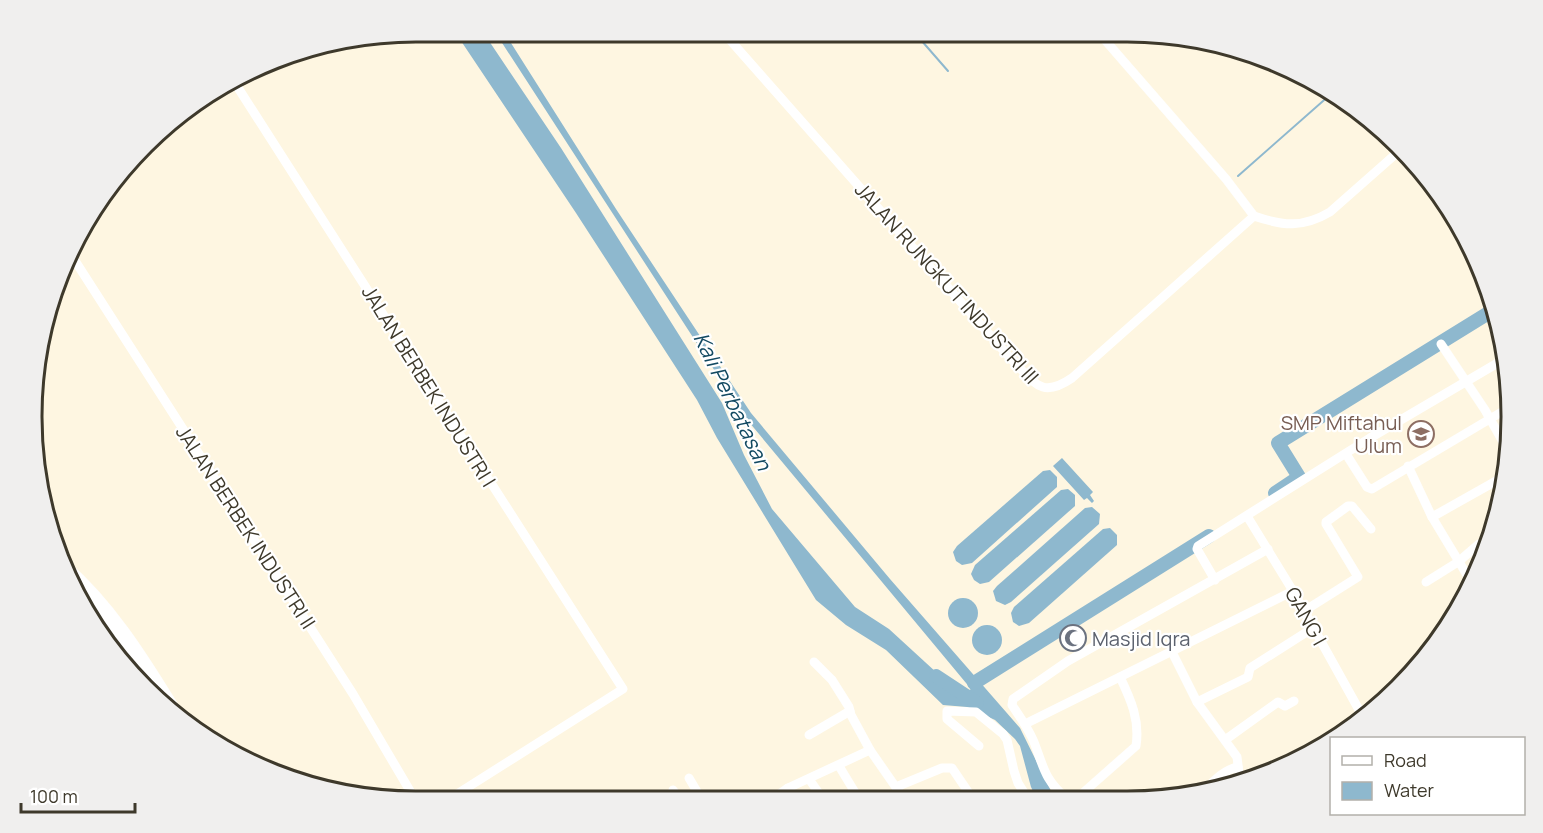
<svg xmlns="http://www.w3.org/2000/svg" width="1543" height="833" viewBox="0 0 1543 833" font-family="Manrope,sans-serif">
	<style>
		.water { fill: #8eb8ce }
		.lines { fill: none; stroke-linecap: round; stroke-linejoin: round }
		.stream { stroke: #8eb8ce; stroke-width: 2 }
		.river { stroke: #8eb8ce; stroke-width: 14 }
		.street { stroke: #fff; stroke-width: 9 }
		.highway { stroke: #fff; stroke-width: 16 }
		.labels { text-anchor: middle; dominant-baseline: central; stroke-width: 4.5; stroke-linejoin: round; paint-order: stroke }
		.street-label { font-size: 20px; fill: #3e392b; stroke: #fff }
		.education-label { font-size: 20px; fill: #785e54; stroke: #fff; text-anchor: end }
		.worship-label { font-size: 20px; fill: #5b616d; stroke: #fff; text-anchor: start }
		.water-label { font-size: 21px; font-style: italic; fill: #124961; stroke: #fff }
		.rim { fill: none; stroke: #3e392b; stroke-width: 3 }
	</style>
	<rect width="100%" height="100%" fill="#fef6e1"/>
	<!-- water -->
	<g class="water">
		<polygon points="455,32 483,32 561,148 722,403 744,455 772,509 855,607 889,629 961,695 971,689 744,416 495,32 504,32 616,209 751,413 890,579 1020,728 1055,799 1037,799 1031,787 1020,746 1015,739 995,720 967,707 943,705 886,650 846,625 816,600 717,438 697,400 576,213"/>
		<polygon points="1062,458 1093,492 1090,495 1094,501 1092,503 1087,498 1084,500 1053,466"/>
		<polygon points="1050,470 1057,477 1057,487 972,563 962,565 956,561 953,552 957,546 1043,471"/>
		<polygon points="1068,489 1075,495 1075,506 989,582 980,584 974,580 971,574 975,565 1061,490"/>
		<polygon points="1092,507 1100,514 1099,524 1011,602 1005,605 996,601 993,591 997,586 1085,508"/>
		<polygon points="1110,528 1117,535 1117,545 1029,623 1019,626 1013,622 1011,613 1014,607 1103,529"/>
		<circle cx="963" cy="613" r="15"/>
		<circle cx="987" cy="640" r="15"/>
	</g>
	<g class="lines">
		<!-- stream -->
		<g class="stream">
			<polyline points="914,32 948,71"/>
			<polyline points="1238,176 1331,94"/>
		</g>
		<!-- river -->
		<g class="river">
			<polyline points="1275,493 1299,477 1278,443 1495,309"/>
			<polyline points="936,676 977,703"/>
			<polyline points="974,683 1209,536"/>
		</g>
		<!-- street -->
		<g class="street">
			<path d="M723,32L1011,359C1034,381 1040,400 1072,378L1254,216C1283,226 1303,228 1330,212L1398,152"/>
			<polyline points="1098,32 1226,179 1254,216"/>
			<polyline points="235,83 623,689 446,801"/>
			<polyline points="72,256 353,694 416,801"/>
			<polyline points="1441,344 1485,410 1507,449"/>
			<polyline points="1346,454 1367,487 1372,489 1505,410"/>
			<polyline points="1408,466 1432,517 1470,580"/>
			<polyline points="1247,516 1293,591 1363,717"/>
			<polyline points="1432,517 1505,476"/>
			<polyline points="1215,580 1197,549 1198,546 1370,438 1501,361"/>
			<polyline points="1426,582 1458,562 1479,544"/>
			<polyline points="1304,611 1358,577 1326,524 1326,522 1348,506 1352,506 1371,529"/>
			<polyline points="1171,650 1197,702 1237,757 1239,773 1244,782"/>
			<polyline points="814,662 832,680 849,707 851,715 870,750 904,799"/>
			<polyline points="1406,678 1407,679"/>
			<polyline points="1197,702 1248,677 1250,668 1313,628"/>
			<polyline points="1025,724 1293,591"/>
			<polyline points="809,735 850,711"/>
			<polyline points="1225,740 1278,702 1285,706 1294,701"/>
			<polyline points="979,746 947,719 947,711 976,712 1003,734 1007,740 1014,771 1018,783 1028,799"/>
			<polyline points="839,766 859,799"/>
			<polyline points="689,778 702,800"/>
			<polyline points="809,779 823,799"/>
			<polyline points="896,787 942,768 952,768 973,799"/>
			<polyline points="788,788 794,799"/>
			<polyline points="673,790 680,800"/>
			<path d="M1203,792C1213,782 1223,770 1238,767"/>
			<path d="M1067,799C1044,779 1044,768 1034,742C1028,728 1020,717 1012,705L1013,699L1068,661L1268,549"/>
			<path d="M1076,799L1136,746C1140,720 1131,700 1120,677"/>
			<polyline points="771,800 788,788 870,750"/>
		</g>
		<!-- highway -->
		<g class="highway">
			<path d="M63,567C107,605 140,657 170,706"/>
			<polyline points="100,627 132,666"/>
		</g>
	</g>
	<!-- icons -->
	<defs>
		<symbol id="school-ring" viewBox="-11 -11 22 22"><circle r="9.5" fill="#fff" stroke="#8d6e63" stroke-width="1.5"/><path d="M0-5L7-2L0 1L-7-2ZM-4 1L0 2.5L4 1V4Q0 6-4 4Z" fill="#8d6e63"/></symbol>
		<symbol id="mosque-ring" viewBox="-11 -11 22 22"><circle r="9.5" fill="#fff" stroke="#6b7280" stroke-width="1.5"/><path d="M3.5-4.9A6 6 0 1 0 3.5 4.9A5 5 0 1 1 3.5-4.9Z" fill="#6b7280"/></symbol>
	</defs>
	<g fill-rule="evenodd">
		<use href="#school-ring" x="1406" y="419" width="30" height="30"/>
		<use href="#mosque-ring" x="1058" y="623" width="30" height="30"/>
	</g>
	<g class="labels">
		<!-- street labels -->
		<g class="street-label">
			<text transform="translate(947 283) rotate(48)">JALAN RUNGKUT INDUSTRI III</text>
			<text transform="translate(429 386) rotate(58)">JALAN BERBEK INDUSTRI I</text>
			<text transform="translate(246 527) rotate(57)">JALAN BERBEK INDUSTRI II</text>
			<text transform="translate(1306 616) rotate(61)">GANG I</text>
		</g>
		<!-- education labels -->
		<g class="education-label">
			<text x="1402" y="422">SMP Miftahul<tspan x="1402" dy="23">Ulum</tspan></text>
		</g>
		<!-- worship labels -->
		<g class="worship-label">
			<text x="1092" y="638">Masjid Iqra</text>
		</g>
		<!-- water labels -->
		<g class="water-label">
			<text transform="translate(733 401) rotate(64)">Kali Perbatasan</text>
		</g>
	</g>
	<!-- crop -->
	<path d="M0 0H1543V833H0ZM416 42H1127A374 374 0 0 1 1501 416V417A374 374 0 0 1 1127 791H416A374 374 0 0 1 42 417V416A374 374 0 0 1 416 42Z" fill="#f0efee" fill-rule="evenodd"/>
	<path class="rim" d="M416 42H1127A374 374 0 0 1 1501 416V417A374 374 0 0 1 1127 791H416A374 374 0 0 1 42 417V416A374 374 0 0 1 416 42Z"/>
	<!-- legend -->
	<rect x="1330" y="737" width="195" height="78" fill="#ffffff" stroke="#b2b0aa" stroke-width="1.5"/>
	<rect x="1342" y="756" width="30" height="9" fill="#ffffff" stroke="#b2b0aa" stroke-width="1.5"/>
	<text x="1384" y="767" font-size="18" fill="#3e392b">Road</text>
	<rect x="1342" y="782" width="30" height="18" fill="#8eb8ce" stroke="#b2b0aa" stroke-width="1.5"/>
	<text x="1384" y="797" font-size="18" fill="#3e392b">Water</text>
	<!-- scale -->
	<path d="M21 803v9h114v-9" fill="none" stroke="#3e392b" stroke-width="3"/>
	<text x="30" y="803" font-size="18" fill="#3e392b" stroke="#ffffff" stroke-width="4.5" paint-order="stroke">100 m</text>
</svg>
